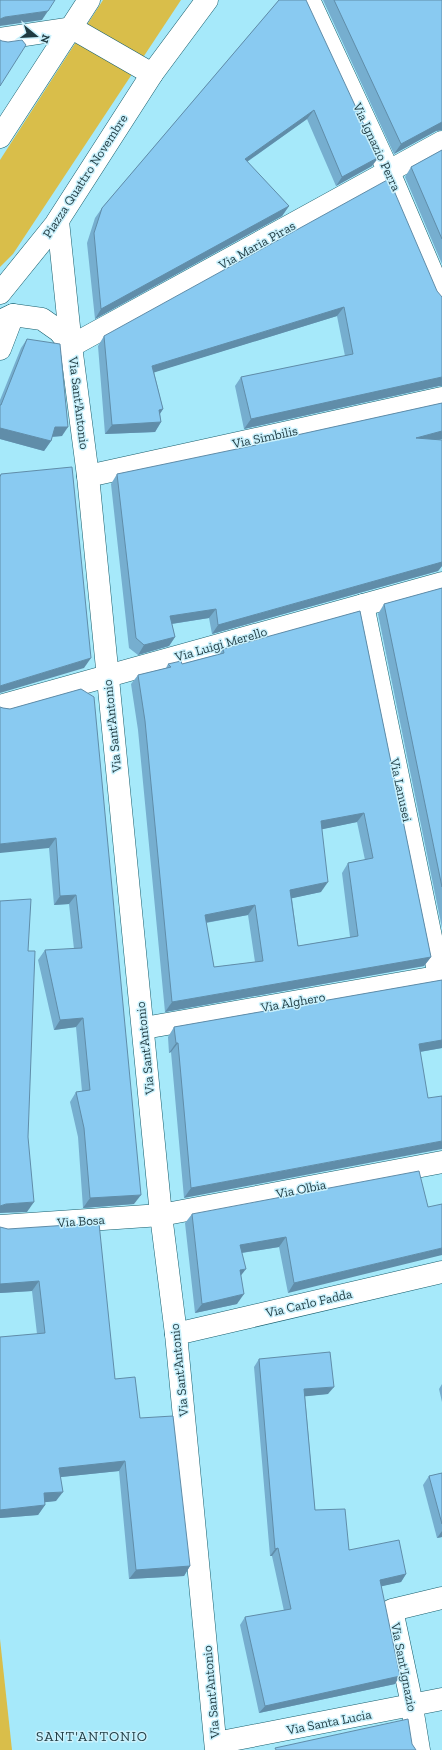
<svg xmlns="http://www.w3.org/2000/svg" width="442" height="1750" viewBox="0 0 442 1750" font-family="'Zilla Slab',serif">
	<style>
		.green { fill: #d9be4a }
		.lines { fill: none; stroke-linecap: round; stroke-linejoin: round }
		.minor-casing { stroke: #185e6d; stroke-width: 23 }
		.tertiary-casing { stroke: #185e6d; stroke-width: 23 }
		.minor { stroke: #fff; stroke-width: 22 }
		.tertiary { stroke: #fff; stroke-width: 22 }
		.wall { fill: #76aecf; fill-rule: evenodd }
		.shaded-wall { fill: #608da9 }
		.building { fill: #89caf1; stroke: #608da9; fill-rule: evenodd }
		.labels { text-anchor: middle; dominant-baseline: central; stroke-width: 3; stroke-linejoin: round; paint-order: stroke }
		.street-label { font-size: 13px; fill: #1f3a41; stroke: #caf1fc }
		.neighbourhood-label { font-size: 14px; letter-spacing: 1px; fill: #1f3a41; stroke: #caf1fc }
	</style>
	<rect width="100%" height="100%" fill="#a6e9fa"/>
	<!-- green -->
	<g class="green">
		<polygon points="103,0 181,0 13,254 0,267 0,160"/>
		<polygon points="0,1639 12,1750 0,1750"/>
	</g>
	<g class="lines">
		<defs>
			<g id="minor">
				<polyline points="309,0 389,172 442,296"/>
				<polyline points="0,39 72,28 152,74"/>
				<polyline points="71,346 442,142"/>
				<polyline points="88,476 442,398"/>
				<polyline points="363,605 439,976"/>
				<polyline points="0,706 442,583"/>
				<polyline points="144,1028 442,976"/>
				<polyline points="0,1226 161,1215 442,1162"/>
				<polyline points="176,1334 442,1272"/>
				<polyline points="216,1743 442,1699"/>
				<polyline points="419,1750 410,1695 392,1610 442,1598"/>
			</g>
			<g id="tertiary">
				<polyline points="0,137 89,0"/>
				<polyline points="58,221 71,346 88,476 161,1215 176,1334 216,1750"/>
				<polyline points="0,293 55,225 152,74 207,0"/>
				<polyline points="0,321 13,315 42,319 59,331 71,346"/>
				<polyline points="0,349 13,315"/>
			</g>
		</defs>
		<!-- minor casing -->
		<use href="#minor" class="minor-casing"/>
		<!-- tertiary casing -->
		<use href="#tertiary" class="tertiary-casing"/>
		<!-- minor -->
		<use href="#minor" class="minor"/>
		<!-- tertiary -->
		<use href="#tertiary" class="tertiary"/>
	</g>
	<!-- wall -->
	<g class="wall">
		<polygon points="279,0 372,166 336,186 307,119 247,162 289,206 282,216 95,319 87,243 95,218 102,208"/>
		<polygon points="323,0 442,0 442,130 436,131 394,154"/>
		<polygon points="442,150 442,264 405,177 411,167"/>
		<polygon points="437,291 439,386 244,429 235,386 241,377 345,356 337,316 154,372 163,409 160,414 161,422 155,432 105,434 98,346 104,336"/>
		<polygon points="27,339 62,436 52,437 51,441 44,451 0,439 0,400 21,348"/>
		<polygon points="442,403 442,439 438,440 442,440 442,566 438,571 212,634 209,618 172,624 175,637 169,646 138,655 129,648 111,484 117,474 255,446 256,444"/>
		<polygon points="442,588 442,928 378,614 384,604"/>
		<path d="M360,611L431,957L424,966L165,1012L138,730L131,684L138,675L166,668L168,664H182L219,654L223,649ZM357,822L365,860L348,863L342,873L350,937L298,946L292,898L321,892L322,829ZM248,915L255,962L214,967L206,923Z"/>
		<polygon points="81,689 134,1204 83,1208 78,1137 70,1102 76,1092 82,1091 76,1027 54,1030 38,960 45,950 74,949 69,904 54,905 49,848 3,708 10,709"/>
		<polygon points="442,980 442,1048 420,1052 184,1198 171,1052 169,1053 168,1037 174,1027"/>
		<polygon points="428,1207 288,1293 279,1247 242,1253 241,1276 237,1304 195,1313 185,1223 192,1214"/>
		<polygon points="0,1227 115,1379 140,1418 190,1566 184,1576 129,1579 119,1471 60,1477 56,1501 45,1502 45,1505 38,1515 0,1518 0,1337 37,1334 32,1291 0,1293"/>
		<polygon points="259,1359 328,1394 305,1396 315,1510 349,1550 406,1574 401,1582 381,1586 395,1684 259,1713 240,1625 245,1617 284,1611 272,1556 270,1556 254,1367"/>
		<polygon points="442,1384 442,1402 439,1389"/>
		<polygon points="442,1473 442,1537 437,1538 423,1485 429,1476"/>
	</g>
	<!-- shaded-wall -->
	<g class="shaded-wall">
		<polygon points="48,11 42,20 0,26 0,19 5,17"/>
		<polygon points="314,110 307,119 238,168 245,159"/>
		<polygon points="442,122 442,130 436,131 394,154 401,144"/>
		<polygon points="379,157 372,166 336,186 342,177"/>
		<polygon points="289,206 282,216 95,319 101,309"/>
		<polygon points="344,307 337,316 146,375 152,366"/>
		<polygon points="442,377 442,386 439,386 244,429 251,419"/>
		<polygon points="163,409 157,418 159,410"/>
		<polygon points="161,422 155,432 105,434 112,425"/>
		<polygon points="55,427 68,427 62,436 48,437"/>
		<polygon points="0,428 51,441 44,451 0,439"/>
		<polygon points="442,431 442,439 409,447 416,438"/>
		<polygon points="442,562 442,566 438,571 212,634 218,625"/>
		<polygon points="216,609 209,618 164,625 170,616"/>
		<polygon points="175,637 169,646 138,655 144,645"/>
		<polygon points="91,658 84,668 0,693 0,686 3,685"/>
		<polygon points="364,813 357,822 314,831 321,821"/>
		<polygon points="56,838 49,848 0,853 0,844"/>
		<polygon points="328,882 321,892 284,900 290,890"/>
		<polygon points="76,895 69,904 54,905 60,896"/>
		<polygon points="255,905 248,915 198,924 205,915"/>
		<polygon points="431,957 424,966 165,1012 172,1002"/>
		<polygon points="83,1018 76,1027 54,1030 60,1020"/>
		<polygon points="442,1040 442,1048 413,1053 419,1044"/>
		<polygon points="176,1043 178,1043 171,1052 169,1053"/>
		<polygon points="442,1141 442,1149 184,1198 191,1188"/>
		<polygon points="141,1195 134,1204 83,1208 90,1198"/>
		<polygon points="34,1202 27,1212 0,1213 0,1206 6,1204"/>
		<polygon points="286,1237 279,1247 234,1254 240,1245"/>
		<polygon points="442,1248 442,1255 288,1293 294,1283"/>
		<polygon points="246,1269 239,1278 240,1270"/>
		<polygon points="39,1281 32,1291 0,1293 0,1284"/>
		<polygon points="244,1294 237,1304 195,1313 202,1304"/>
		<polygon points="334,1387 328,1394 299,1397 304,1389"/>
		<polygon points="125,1461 119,1471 52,1478 59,1468"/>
		<polygon points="63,1492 56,1501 38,1503 44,1493"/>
		<polygon points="45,1505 38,1515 0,1518 0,1510"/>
		<polygon points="442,1531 442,1537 437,1538"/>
		<polygon points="278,1548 272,1556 270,1556 275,1549"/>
		<polygon points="190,1566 184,1576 129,1579 136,1570"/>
		<polygon points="406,1574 401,1582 374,1588 380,1580"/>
		<polygon points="400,1676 395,1684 259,1713 265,1706"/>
	</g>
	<!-- building -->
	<g class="building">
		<polygon points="0,0 55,0 48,11 5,17 0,19"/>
		<polygon points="279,0 306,0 379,157 342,177 314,110 245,159 289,206 101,309 94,233 102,208"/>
		<polygon points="334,0 442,0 442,122 401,144"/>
		<polygon points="0,40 2,41 8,42 22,40 26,45 0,86"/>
		<polygon points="442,150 442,239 411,167"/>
		<polygon points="389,179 437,291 442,297 442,377 251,419 241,377 353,354 344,307 152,366 163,409 159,410 161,422 112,425 104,336"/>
		<polygon points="27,339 60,344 68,427 55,427 51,441 0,428 0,405 1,405"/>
		<polygon points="442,403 442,431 416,438 442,440 442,562 218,625 216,609 170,616 175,637 144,645 136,638 117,474 256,445 256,444"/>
		<polygon points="72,467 91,658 3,685 0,686 0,477 1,474"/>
		<polygon points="442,588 442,887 384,604"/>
		<path d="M360,611L431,957L172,1002L145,721L138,675L171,667L168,664L181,661L182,664L224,653L223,649ZM364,813L373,858L348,863L358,936L298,946L290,890L328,882L321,821ZM255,905L263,961L214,967L205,915Z"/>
		<polygon points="81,689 94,697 141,1195 90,1198 84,1128 76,1092 90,1090 83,1018 60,1020 45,950 82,948 76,895 60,896 56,838 0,844 0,846 0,707 3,708 10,709"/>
		<polygon points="31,899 28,951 35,951 28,1137 34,1202 6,1204 0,1206 0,901"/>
		<polygon points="442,980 442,1040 419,1044 428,1098 442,1096 442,1141 191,1188 178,1043 176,1043 174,1027"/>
		<polygon points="419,1171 428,1207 442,1204 442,1248 294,1283 286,1237 240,1245 246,1269 240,1270 244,1294 202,1304 192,1214"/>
		<polygon points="99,1223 115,1379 135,1377 140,1418 173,1416 190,1566 136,1570 125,1461 59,1468 63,1492 44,1493 45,1505 0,1510 0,1337 45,1333 39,1281 0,1284 0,1227 8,1229"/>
		<polygon points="330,1352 334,1387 304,1389 315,1510 345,1509 349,1550 399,1540 406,1574 380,1580 400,1676 265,1706 245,1617 291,1609 278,1548 275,1549 259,1359"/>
		<polygon points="442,1473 442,1524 429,1476"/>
		<polygon points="408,1719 412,1744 416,1750 276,1750 275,1748"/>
	</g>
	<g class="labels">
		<!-- street labels -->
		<g class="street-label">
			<text transform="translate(377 147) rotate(65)">Via Ignazio Perra</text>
			<text transform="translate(85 176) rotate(-57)">Piazza Quattro Novembre</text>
			<text transform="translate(257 245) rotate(-29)">Via Maria Piras</text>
			<text transform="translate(79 403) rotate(83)">Via Sant'Antonio</text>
			<text transform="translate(265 437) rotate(-12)">Via Simbilis</text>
			<text transform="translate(221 644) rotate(-16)">Via Luigi Merello</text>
			<text transform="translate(112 726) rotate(-96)">Via Sant'Antonio</text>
			<text transform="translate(401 790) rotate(78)">Via Lanusei</text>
			<text transform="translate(293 1002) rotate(-10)">Via Alghero</text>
			<text transform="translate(145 1048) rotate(-96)">Via Sant'Antonio</text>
			<text transform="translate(301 1189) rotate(-11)">Via Olbia</text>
			<text transform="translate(81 1221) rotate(-4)">Via Bosa</text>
			<text transform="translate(309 1303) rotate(-13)">Via Carlo Fadda</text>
			<text transform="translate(179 1370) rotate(-96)">Via Sant'Antonio</text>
			<text transform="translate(404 1667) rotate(79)">Via Sant'Ignazio</text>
			<text transform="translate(211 1692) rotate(-95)">Via Sant'Antonio</text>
			<text transform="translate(329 1722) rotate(-11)">Via Santa Lucia</text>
		</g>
		<!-- neighbourhood labels -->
		<g class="neighbourhood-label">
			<text x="92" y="1736">SANT'ANTONIO</text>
		</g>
	</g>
	<!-- north arrow -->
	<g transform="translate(36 36) rotate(108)" stroke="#caf1fc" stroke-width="3" paint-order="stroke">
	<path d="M0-3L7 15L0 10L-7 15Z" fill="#1f3a41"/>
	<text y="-6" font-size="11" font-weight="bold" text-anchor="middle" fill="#1f3a41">N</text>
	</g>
</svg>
